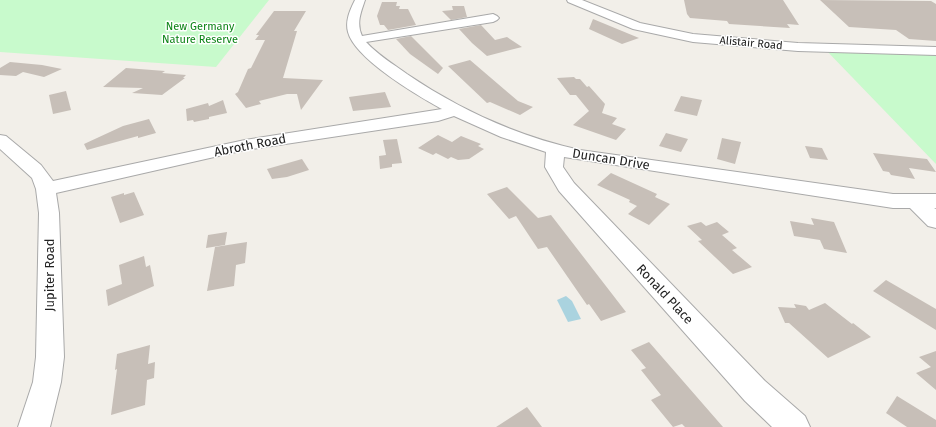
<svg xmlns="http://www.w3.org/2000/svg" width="936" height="427" viewBox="0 0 936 427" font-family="'Fira Sans',sans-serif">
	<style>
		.park { fill: #c8facc }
		.water { fill: #aad3df }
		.building { fill: #c7bfb8 }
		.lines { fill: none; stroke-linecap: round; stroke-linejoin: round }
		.minor-casing { stroke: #a9a9a9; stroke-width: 2 }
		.minor { fill: #fff; fill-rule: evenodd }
		.labels { text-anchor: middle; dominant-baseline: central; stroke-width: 3; stroke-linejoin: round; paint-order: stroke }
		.far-park-label { font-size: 11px; fill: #0c8416; stroke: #fff }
		.far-street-label { font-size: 11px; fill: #222; stroke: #fff }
		.street-label { font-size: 13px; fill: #222; stroke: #fff }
	</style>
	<rect width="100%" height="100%" fill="#f2efe9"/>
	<!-- park -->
	<g class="park">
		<polygon points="0,0 269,0 216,67 0,52"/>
		<polygon points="824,48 936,52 936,164"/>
	</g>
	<!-- water -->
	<polygon class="water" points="566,296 572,301 581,319 568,322 557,300"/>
	<!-- building -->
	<g class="building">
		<polygon points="684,0 783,0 799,25 787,24 790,28 729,24 727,21 690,18 687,14"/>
		<polygon points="820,0 931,1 936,4 936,41 909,39 896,30 849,27"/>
		<polygon points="382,2 397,2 396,6 400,6 399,9 408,9 416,25 388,30 384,25 380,25 377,16"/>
		<polygon points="452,6 464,6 467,17 451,20 442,11 453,10"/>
		<polygon points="274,11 306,11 294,31 297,31 283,78 323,80 301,110 297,94 287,94 259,101 261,104 246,108 235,94 238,92 248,69 251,68 265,40 255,40 259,35 256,35"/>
		<polygon points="593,19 639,38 622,44 589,29"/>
		<polygon points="481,25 495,40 507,37 522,47 487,56 472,43 459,29"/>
		<polygon points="411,36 443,68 438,74 410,54 396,39"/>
		<polygon points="470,60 518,101 533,107 520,115 490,102 487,103 448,66"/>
		<polygon points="10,62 42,65 62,69 44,77 23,72 16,76 0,75 0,68"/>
		<polygon points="126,68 165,71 162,73 186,75 183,78 185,78 162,95 132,93 143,88 103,87"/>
		<polygon points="574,77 576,79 580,79 587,87 589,86 605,104 602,113 617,118 612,124 626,129 616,140 573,125 589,111 576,95 570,95 557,78"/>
		<polygon points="66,91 71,110 53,114 49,95"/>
		<polygon points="385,92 391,107 353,111 349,97"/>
		<polygon points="681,96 702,100 697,116 674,111"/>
		<polygon points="223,100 227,113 209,117 209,119 194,122 193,120 187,121 186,109 208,103 209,106"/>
		<polygon points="149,119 156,133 138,138 138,136 87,150 84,144 123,126"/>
		<polygon points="666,133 688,139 681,152 659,146"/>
		<polygon points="438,135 452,142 461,136 481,144 478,146 484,149 469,159 458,160 451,157 448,159 436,153 433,155 418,148"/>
		<polygon points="722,138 741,142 735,164 717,159"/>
		<polygon points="397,139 402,163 392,164 392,167 380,169 379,156 386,155 383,140"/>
		<polygon points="805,146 822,148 828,160 810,158"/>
		<polygon points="873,153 927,159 936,172 909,168 915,179 891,175 889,172 883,171"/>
		<polygon points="302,159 309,170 287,177 272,179 267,169"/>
		<polygon points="611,173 657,194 655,197 670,204 649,225 628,214 637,206 629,202 630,200 597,185"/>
		<polygon points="507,187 538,218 551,215 626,312 601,321 589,304 587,305 547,247 538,249 516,216 509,219 487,194"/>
		<polygon points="134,192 144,215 120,223 111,197 124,193 124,195"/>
		<polygon points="811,218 834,222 847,253 824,249 820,240 794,236 790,221 814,225"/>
		<polygon points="701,222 706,226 717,222 729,232 722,235 737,248 732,250 752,267 733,274 698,241 702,240 687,226"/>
		<polygon points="227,232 225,245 206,248 208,235"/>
		<polygon points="247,242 245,263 236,265 234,286 207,291 215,247"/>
		<polygon points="144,256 146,267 150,265 154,286 108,306 106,290 122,284 119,265"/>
		<polygon points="886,280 936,309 936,330 873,291"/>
		<polygon points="825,303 852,324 853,323 871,337 828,358 789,323 785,323 778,307 796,308 794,304 806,306 809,310"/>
		<polygon points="649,342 723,427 685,427 682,424 673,427 651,400 661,395 641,370 646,368 631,350"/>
		<polygon points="150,345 148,364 155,362 154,378 147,380 145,405 111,415 117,369 115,370 117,354"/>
		<polygon points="936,351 936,390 916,373 931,367 919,357"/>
		<polygon points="897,396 936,420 936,427 907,427 886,413"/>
		<polygon points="527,407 542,427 496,427"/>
	</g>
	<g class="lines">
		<defs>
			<g id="minor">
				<path d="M355,0H365C361,12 356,23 362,36L493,14L497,16L499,18L497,20L493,22L366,42C378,55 393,64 407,74C460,110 517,136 580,150L893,194H936V208H934L936,209V228L928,226L910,208H893L564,157L563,167L574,183L765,381L805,416L810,427H772L745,401L559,191L545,167L546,152L501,137L454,116L438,121L245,150L56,193L59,213L64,357L61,382L50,427H18L33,382L36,357L39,213L36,189L32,178L0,149V135L6,136L41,165L53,181L245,140L442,109C418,96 355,59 348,32C345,21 350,10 355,0Z"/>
				<polygon points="567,0 582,0 640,23 693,34 798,43 936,47 936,55 798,51 693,42 633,29 568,2"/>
			</g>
		</defs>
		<!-- minor casing -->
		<use href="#minor" class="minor-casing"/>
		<!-- minor -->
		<use href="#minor" class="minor"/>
	</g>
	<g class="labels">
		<!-- far-park labels -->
		<g class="far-park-label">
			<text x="200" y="26">New Germany<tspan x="200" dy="13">Nature Reserve</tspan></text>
		</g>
		<!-- far-street labels -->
		<g class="far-street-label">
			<text transform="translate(751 43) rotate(5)">Alistair Road</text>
		</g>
		<!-- street labels -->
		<g class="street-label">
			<text transform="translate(250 145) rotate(-11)">Abroth Road</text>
			<text transform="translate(611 159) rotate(9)">Duncan Drive</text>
			<text transform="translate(49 275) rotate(-90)">Jupiter Road</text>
			<text transform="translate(665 294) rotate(47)">Ronald Place</text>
		</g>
	</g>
</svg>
